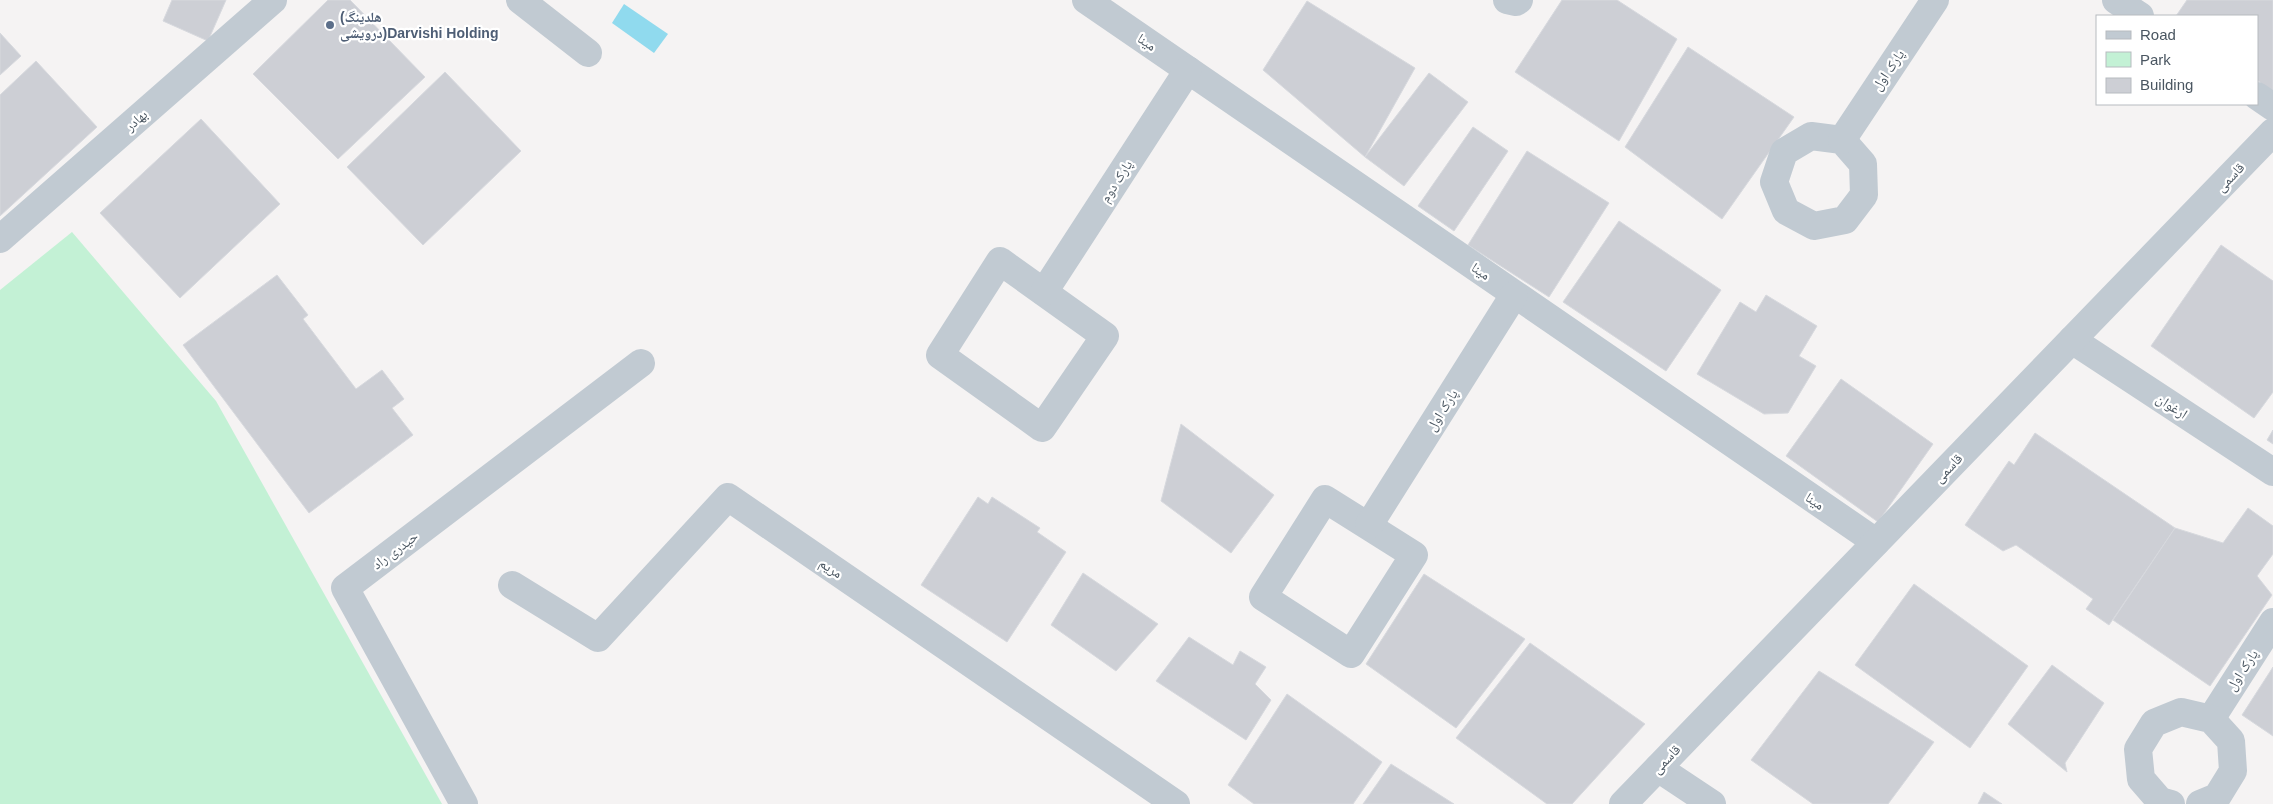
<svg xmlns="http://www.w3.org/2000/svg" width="2273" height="804" viewBox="0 0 2273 804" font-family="Helvetica,'Noto Naskh Arabic',sans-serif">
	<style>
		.green { fill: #c3f1d5 }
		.water { fill: #90daee }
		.building { fill: #cdcfd5; stroke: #d7d9de }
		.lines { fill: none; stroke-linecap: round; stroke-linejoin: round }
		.minor { stroke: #c1cad2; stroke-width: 28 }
		.service-dot { fill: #5c6f8a; stroke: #fff; stroke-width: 2 }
		.labels { text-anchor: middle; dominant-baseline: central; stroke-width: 4.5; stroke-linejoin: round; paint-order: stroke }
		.service-label { font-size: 14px; font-weight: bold; fill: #4e5e75; stroke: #fff; text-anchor: start }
		.street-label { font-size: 14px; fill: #4a5661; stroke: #fff }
	</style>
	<rect width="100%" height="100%" fill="#f5f3f3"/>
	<!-- green -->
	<polygon class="green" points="72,232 216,401 442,804 0,804 0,290"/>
	<!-- water -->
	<polygon class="water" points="624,4 668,34 654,53 612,23"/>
	<!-- building -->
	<g class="building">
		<polygon points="172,0 226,0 208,41 163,21"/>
		<polygon points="328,0 350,0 425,77 338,159 253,74"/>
		<polygon points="1562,0 1617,0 1677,39 1619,141 1515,72"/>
		<polygon points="2187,0 2273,0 2273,92 2257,80 2257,16 2176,16"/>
		<polygon points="1307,1 1415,68 1365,157 1263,70"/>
		<polygon points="0,33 21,56 0,75"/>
		<polygon points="1688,47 1794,117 1722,219 1625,147"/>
		<polygon points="36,61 97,127 0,216 0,95"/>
		<polygon points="445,72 521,151 423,245 347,167"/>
		<polygon points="1429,73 1468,102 1404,186 1365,157"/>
		<polygon points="201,119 280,204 180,298 100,213"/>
		<polygon points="1473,127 1508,151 1454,231 1418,206"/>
		<polygon points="1527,151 1609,203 1549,297 1468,245"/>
		<polygon points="1619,221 1721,290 1666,371 1563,302"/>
		<polygon points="2221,245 2273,281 2273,392 2254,418 2151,346"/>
		<polygon points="277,275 308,315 303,319 356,389 382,370 404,399 392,408 413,435 309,513 183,345"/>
		<polygon points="1766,295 1817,326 1799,356 1816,366 1788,413 1764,414 1697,374 1740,302 1756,312"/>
		<polygon points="1841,379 1933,444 1878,522 1786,456"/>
		<polygon points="1181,424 1274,495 1231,553 1161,501"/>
		<polygon points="2273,430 2273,444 2267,440"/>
		<polygon points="2035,433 2175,528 2109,625 2086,609 2093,599 2016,545 2003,551 1965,525 2009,461 2014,465"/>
		<polygon points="978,497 988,504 992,497 1040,528 1037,532 1066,552 1007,642 921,585"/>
		<polygon points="2248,508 2273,526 2273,554 2257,576 2272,595 2210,686 2113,620 2175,528 2223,543"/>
		<polygon points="1083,573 1158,624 1116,671 1051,625"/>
		<polygon points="1424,574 1525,639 1456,728 1366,664"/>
		<polygon points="1914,584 2028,666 1970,748 1855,665"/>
		<polygon points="1189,637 1233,665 1240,651 1266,667 1255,684 1271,700 1246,740 1156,681"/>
		<polygon points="1530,643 1645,724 1572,804 1547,804 1456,738"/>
		<polygon points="2052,665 2104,703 2065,763 2067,772 2008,724"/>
		<polygon points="2273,667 2273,736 2242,715"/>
		<polygon points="1819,671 1934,742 1888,804 1813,804 1751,760"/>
		<polygon points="1287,694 1382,762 1353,804 1254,804 1228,785"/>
		<polygon points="1391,764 1454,804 1363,804"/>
		<polygon points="1984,792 2002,804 1978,804"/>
	</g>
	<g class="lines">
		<!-- minor -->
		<g class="minor">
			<polyline points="520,0 588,53"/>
			<polyline points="1086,0 1876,542"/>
			<polyline points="1507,0 1516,2 1519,0"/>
			<polyline points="2116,0 2140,16"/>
			<polyline points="2257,96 2273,107"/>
			<polygon points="1811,136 1842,140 1863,164 1864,195 1845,220 1814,226 1786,211 1774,182 1784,152"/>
			<polyline points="1842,140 1935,0"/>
			<polyline points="0,239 273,0"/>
			<polygon points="1000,261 1105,336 1042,428 940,355"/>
			<polyline points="1044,292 1188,70"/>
			<polyline points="2072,340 2273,472"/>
			<polygon points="1325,499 1414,555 1351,654 1263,597"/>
			<polyline points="1369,525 1514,295"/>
			<polyline points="512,585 598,638 728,497 1176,804"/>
			<polyline points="2211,719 2273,622"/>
			<polyline points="1658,768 1712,804"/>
			<polyline points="464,804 345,588 641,363"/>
			<polyline points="1623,804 2273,132"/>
			<polyline points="2171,804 2160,801 2141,779 2138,749 2154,723 2181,712 2211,719 2231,741 2233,771 2217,797 2200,804"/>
		</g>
	</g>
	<!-- markers -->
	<circle class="service-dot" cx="330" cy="25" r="5"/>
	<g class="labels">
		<!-- service labels -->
		<g class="service-label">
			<text x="340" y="17">(هلدینگ<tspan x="340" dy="16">درویشی)Darvishi Holding</tspan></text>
		</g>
		<!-- street labels -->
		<g class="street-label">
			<text transform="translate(1147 42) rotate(34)">مینا</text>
			<text transform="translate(1888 70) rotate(-56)">پارک اول</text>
			<text transform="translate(136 120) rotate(-41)">بهادر</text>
			<text transform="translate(2230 177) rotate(-46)">قاسمی</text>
			<text transform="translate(1116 181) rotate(-57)">پارک دوم</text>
			<text transform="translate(1481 271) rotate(35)">مینا</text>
			<text transform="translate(2172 406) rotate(33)">ارغوان</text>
			<text transform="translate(1442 410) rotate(-58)">پارک اول</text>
			<text transform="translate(1948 468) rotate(-46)">قاسمی</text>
			<text transform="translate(1815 501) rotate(34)">مینا</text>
			<text transform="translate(395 550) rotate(-37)">حیدری راد</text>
			<text transform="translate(831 568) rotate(34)">مریم</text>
			<text transform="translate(2242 670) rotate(-57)">پارک اول</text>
			<text transform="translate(1666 759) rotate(-46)">قاسمی</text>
		</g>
	</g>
	<!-- legend -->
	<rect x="2096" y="15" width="162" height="90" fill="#ffffff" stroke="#b7bbc0"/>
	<rect x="2106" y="31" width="25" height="8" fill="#c1cad2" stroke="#b7bbc0"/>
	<text x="2140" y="40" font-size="15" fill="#4a5661">Road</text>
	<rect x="2106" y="52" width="25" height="15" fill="#c3f1d5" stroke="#b7bbc0"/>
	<text x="2140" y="65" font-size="15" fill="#4a5661">Park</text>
	<rect x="2106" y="78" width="25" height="15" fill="#cdcfd5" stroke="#b7bbc0"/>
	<text x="2140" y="90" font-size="15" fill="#4a5661">Building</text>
</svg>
